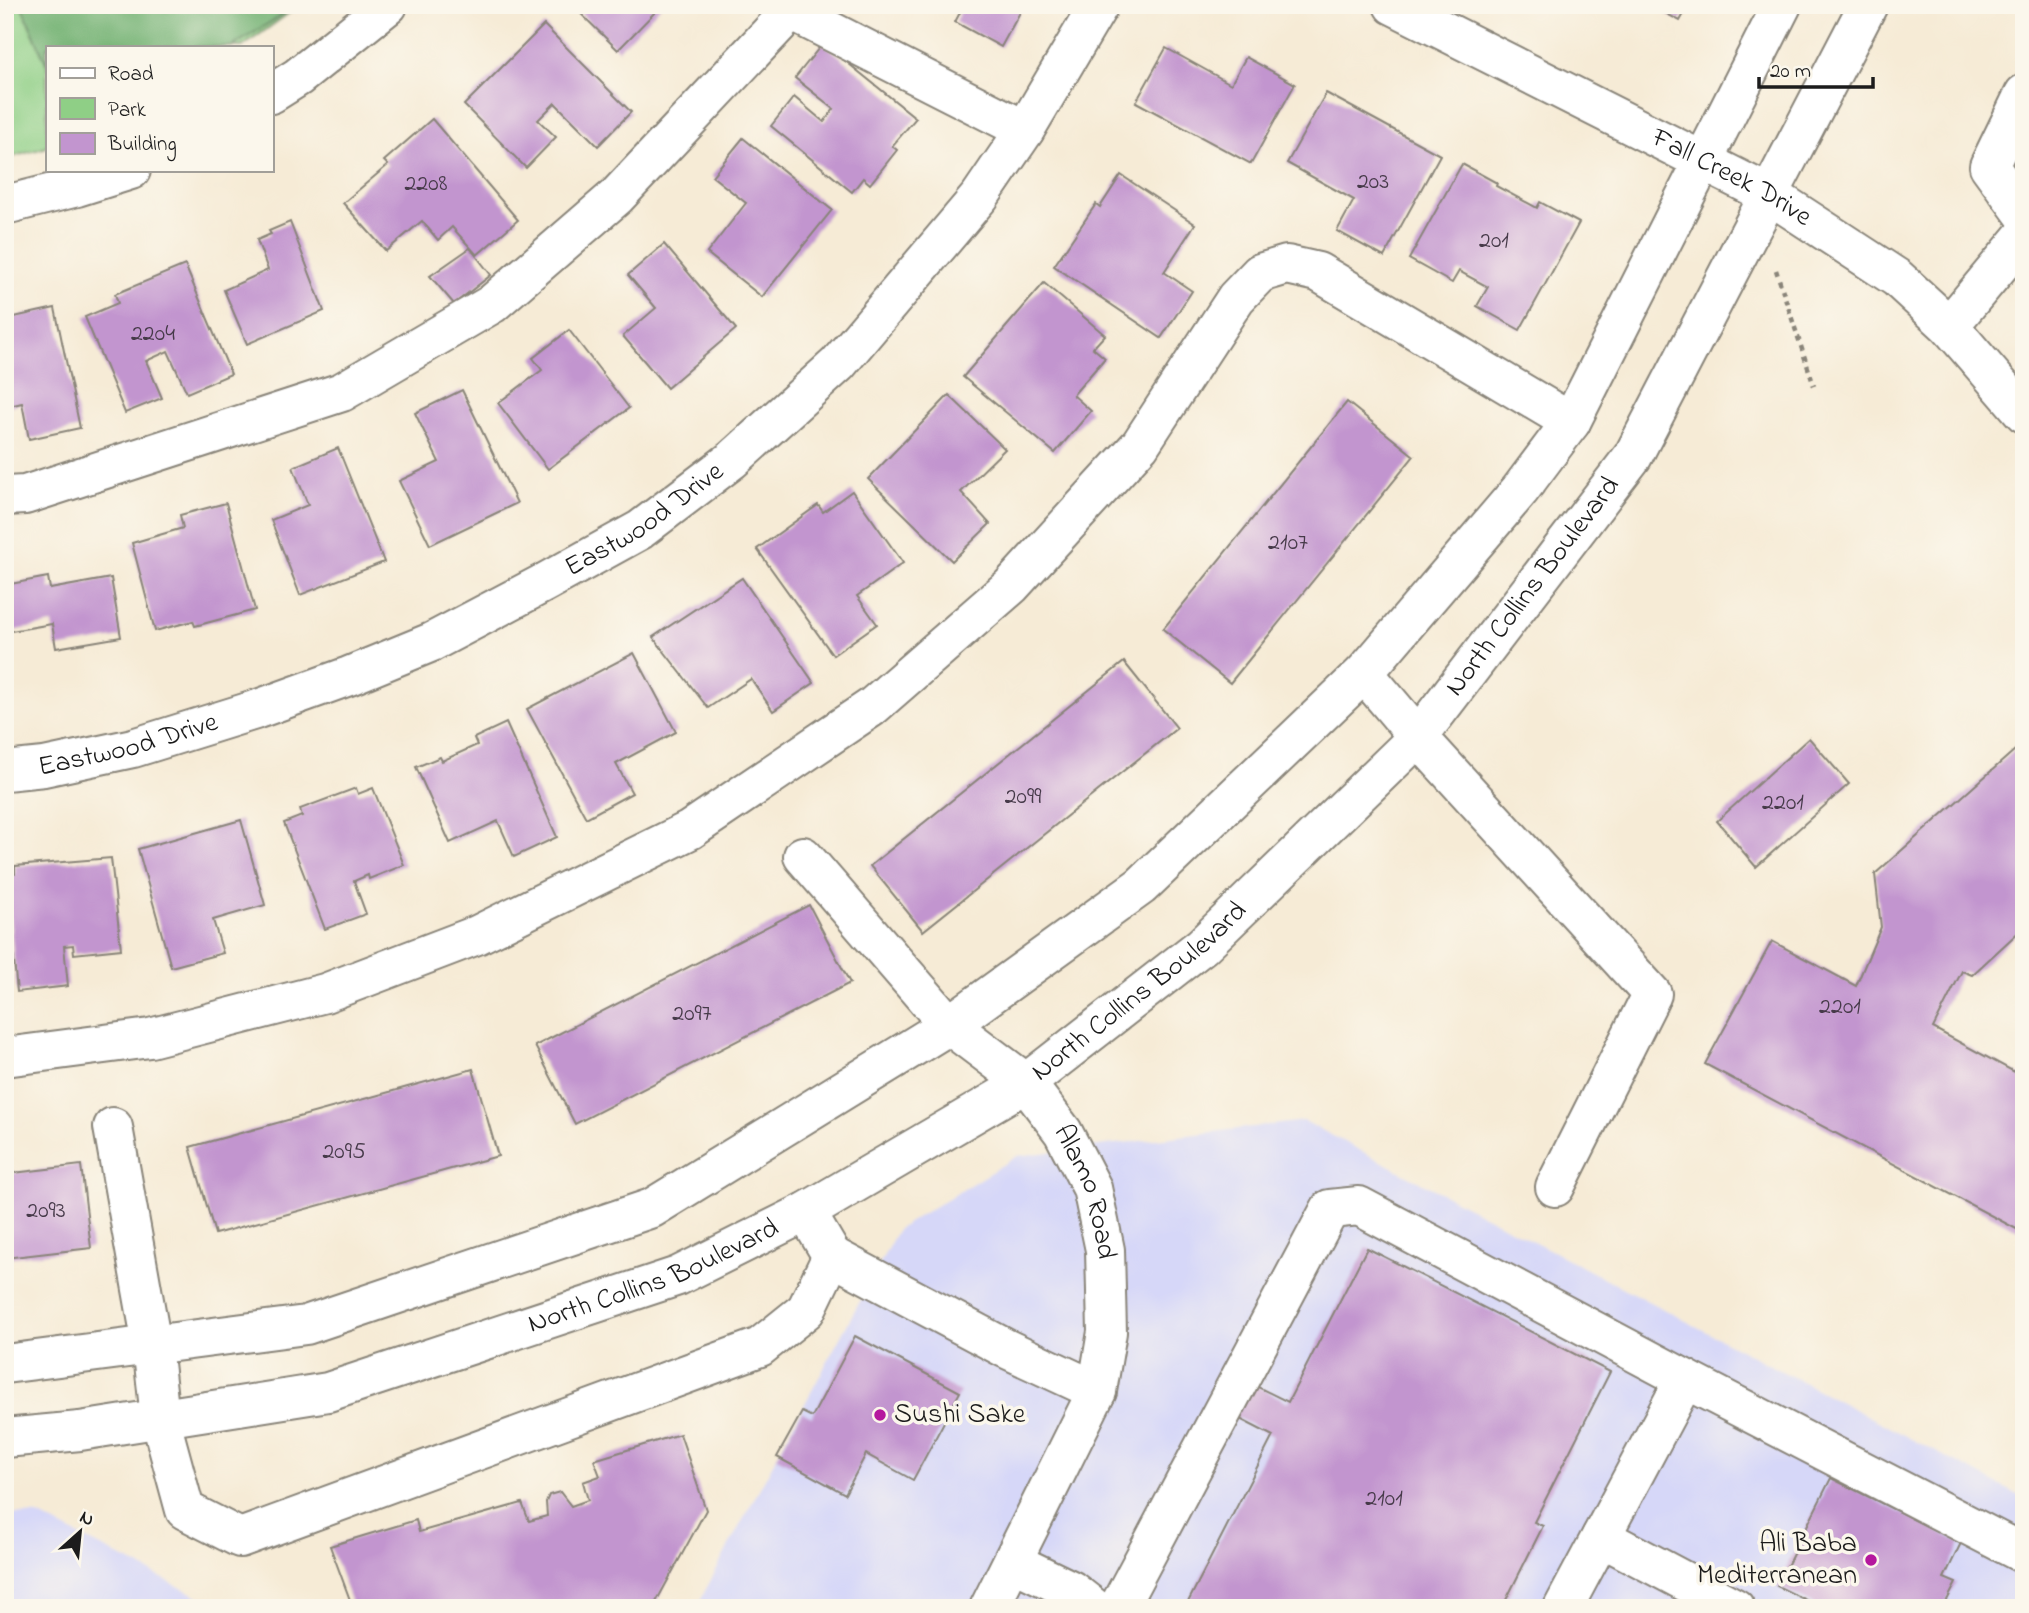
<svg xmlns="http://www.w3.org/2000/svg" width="2029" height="1613" viewBox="0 0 2029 1613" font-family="'Indie Flower',sans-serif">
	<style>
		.built { fill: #d6d7f8 }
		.green { fill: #8fcf86; stroke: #567651; stroke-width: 2 }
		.forest { fill: #73b273; stroke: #486748; stroke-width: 2 }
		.building { fill: #c295cf }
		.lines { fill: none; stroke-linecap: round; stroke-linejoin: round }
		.minor-casing { stroke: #898479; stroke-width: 42 }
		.major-casing { stroke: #898479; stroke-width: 42 }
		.path { stroke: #898479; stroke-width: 4.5; stroke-dasharray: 5 5; stroke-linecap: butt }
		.minor { stroke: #fff; stroke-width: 38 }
		.major { stroke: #fff; stroke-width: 38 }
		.poi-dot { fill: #b5179e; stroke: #fbf7ec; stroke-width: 2.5 }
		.labels { text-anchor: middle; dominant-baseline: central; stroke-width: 7; stroke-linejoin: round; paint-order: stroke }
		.number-label { font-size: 24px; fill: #463a49 }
		.street-label { font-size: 28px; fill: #1c1c1c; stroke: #fbf7ec }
		.poi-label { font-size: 28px; fill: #1c1c1c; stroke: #fbf7ec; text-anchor: start }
	</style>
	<rect width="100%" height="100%" fill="#fbf7ec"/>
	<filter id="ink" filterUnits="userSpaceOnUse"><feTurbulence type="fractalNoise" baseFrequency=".0143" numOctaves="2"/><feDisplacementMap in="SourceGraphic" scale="14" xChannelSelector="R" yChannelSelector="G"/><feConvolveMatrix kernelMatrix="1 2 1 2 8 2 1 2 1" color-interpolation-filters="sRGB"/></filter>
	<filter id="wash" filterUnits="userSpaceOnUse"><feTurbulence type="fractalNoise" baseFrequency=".00686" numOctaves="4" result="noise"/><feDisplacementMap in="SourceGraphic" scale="28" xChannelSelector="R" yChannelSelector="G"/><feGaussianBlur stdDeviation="1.57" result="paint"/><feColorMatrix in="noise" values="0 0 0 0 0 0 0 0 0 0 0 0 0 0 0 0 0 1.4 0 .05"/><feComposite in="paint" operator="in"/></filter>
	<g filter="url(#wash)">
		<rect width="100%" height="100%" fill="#f6ebd6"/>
		<!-- built -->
		<g class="built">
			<polygon points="1304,1121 2024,1498 2024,1608 696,1608 898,1229 1017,1156"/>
			<polygon points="5,1514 38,1515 221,1608 5,1608"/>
		</g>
		<!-- green -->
		<polygon class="green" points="5,5 300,5 242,47 47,47 47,147 5,159"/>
		<!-- forest -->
		<polygon class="forest" points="21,5 297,5 232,47 47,47 47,65"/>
		<g id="blocks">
			<!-- building -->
			<g class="building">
				<polygon points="572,5 662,5 618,50"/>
				<polygon points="964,5 1024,5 1001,47 955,22"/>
				<polygon points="1650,5 1689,5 1680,21"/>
				<polygon points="544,25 631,112 598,146 555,103 538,120 556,137 526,168 464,105"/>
				<polygon points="823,43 916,118 892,146 897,150 870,184 863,178 852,192 771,126 794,97 824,122 834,109 795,78"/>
				<polygon points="1166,48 1231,84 1246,57 1295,84 1251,164 1136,102"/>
				<polygon points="1326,93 1440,155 1384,257 1337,231 1354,200 1287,163"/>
				<polygon points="432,119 518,220 477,255 452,227 438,240 422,221 386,251 343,203 388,165 384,161"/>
				<polygon points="743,138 832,210 762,297 707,253 746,203 712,176"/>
				<polygon points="1462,164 1497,183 1496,186 1537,208 1540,202 1579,223 1520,330 1477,306 1488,287 1459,271 1452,283 1409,259"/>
				<polygon points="1121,175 1195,224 1164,272 1192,291 1161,338 1054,266 1096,204 1100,207"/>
				<polygon points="290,222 324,311 247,344 224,290 268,270 257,240 271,234 269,231"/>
				<polygon points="664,244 736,329 667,388 623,336 656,308 628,275"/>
				<polygon points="470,248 491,275 454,304 430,276"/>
				<polygon points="185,265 231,374 187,393 168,351 146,361 162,398 125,413 85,317 118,303 115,294"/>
				<polygon points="1044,283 1105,335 1093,348 1105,358 1073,395 1091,411 1055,453 963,377"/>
				<polygon points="55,308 80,428 29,439 22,403 5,407 5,319"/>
				<polygon points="569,330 629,408 548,469 498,403 542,370 533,358"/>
				<polygon points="462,390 517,503 430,545 399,481 439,462 415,413"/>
				<polygon points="949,395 1005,449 961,492 990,524 952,561 868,479"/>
				<polygon points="1347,402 1414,456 1230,683 1163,629"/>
				<polygon points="338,448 384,562 300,595 271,520 308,505 293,467"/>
				<polygon points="852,491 903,563 857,596 877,624 833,655 757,549 818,505 823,512"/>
				<polygon points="226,503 255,610 195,626 193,621 155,631 132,543 183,528 180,515"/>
				<polygon points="48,577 50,589 111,578 121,637 56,648 52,624 11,631 5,585"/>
				<polygon points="742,578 814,683 773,711 751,679 708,708 653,637"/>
				<polygon points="634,653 676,732 616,764 632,793 586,818 527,709"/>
				<polygon points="1124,662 1177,728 923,931 870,866"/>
				<polygon points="506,723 557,837 514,857 498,821 450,843 416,767 440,757 442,761 477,745 474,738"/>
				<polygon points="1809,738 1849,784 1756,867 1717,821"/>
				<polygon points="2024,742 2024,927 1972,975 1962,971 1933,1028 2024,1077 2024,1233 1705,1064 1772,941 1856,986 1881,927 1875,874"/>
				<polygon points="356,788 358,794 373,788 404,865 369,879 368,875 354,881 366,914 325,929 284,823 302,816 300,809"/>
				<polygon points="241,820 265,905 213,920 223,953 171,967 138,849"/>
				<polygon points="111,858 121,949 74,954 73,945 64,946 68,986 17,992 6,876 15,874 15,866"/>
				<polygon points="809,905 850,983 575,1124 535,1046"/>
				<polygon points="473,1069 498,1156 215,1234 190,1147"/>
				<polygon points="81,1165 91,1248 5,1258 5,1174"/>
				<polygon points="1367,1248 1610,1372 1534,1522 1543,1526 1502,1608 1185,1608 1273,1436 1234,1416 1250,1383 1288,1402"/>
				<polygon points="855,1336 960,1392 913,1480 866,1454 845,1494 777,1457 802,1412 812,1417"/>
				<polygon points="680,1434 706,1510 655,1604 643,1608 353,1608 330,1546 416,1520 419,1532 522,1503 529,1521 547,1516 546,1502 549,1495 560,1492 571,1506 588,1500 583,1482 600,1476 594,1460"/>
				<polygon points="1831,1478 1961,1543 1944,1578 1956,1583 1943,1608 1822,1608 1777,1586"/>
			</g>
		</g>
	</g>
	<g filter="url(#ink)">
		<use href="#blocks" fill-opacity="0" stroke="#898479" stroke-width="2"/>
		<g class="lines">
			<defs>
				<g id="minor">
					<path id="s1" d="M1393,5L1770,195L1897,278L1949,326L2024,413"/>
					<polyline points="271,94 298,77 388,5"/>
					<polyline points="2024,94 1989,166 2024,214"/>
					<polyline points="5,205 77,187 131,170"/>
					<polyline points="1949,326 2024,236"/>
					<polyline points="5,496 25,495 342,392 492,304 617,196 791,11 1025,130"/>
					<polyline points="1418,737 1652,994 1555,1187"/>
					<path id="s2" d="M5,771L44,767L133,748L255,710L349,676L432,642L544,583L640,530L732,460L838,364L980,196L1025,130L1099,5"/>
					<path id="s3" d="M803,856L949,1025L1026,1083L1063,1132L1092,1188L1105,1250L1107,1332L1097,1391L989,1608"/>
					<polyline points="5,1057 150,1038 325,993 477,935 690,830 872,707 1011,586 1140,445 1236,298 1260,273 1287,265 1318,272 1571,422"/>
					<polyline points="113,1127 152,1345 160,1418 185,1510 240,1538 760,1347 806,1310 832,1256 806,1212"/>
					<polyline points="832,1256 1005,1348 1097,1391"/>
					<polyline points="1601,1537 1735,1608"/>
					<polyline points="1013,1562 1071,1590 1094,1608"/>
					<polyline points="1118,1608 1330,1209 1359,1206 1685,1379"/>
					<polyline points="1563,1608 1685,1379 2024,1554"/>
				</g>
				<g id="major">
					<polyline points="1364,673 1418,737"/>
					<polyline points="5,1364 306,1325 652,1208 949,1025 1141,886 1364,673 1520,490 1571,422 1782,5"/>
					<path id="s4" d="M5,1438L80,1431L328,1392L678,1276L806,1212L1026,1083L1202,946L1418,737L1633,456L1868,5"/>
				</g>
			</defs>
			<!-- minor casing -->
			<use href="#minor" class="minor-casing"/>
			<!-- major casing -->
			<use href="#major" class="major-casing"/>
			<!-- path -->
			<polyline class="path" points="1776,270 1814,386"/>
			<!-- minor -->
			<use href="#minor" class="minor"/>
			<!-- major -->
			<use href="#major" class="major"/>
		</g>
	</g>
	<!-- markers -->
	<g class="poi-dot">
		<circle cx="880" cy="1415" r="7"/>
		<circle cx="1871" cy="1560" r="7"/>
	</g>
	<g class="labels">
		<!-- number labels -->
		<g class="number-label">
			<text x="1373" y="182">203</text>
			<text x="426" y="184">2208</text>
			<text x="1494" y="241">201</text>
			<text x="153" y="334">2204</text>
			<text x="1288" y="543">2107</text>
			<text x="1023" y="797">2099</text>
			<text x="1783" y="803">2201</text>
			<text x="1840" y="1007">2201</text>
			<text x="692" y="1014">2097</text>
			<text x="344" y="1152">2095</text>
			<text x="46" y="1211">2093</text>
			<text x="1384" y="1499">2101</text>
		</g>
		<!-- street labels -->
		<g class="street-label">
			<text stroke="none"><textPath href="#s1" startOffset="380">Fall Creek Drive</textPath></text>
			<text stroke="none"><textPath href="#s2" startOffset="693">Eastwood Drive</textPath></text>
			<text stroke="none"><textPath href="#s4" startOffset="1806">North Collins Boulevard</textPath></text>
			<text stroke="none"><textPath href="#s2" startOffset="126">Eastwood Drive</textPath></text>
			<text stroke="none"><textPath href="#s4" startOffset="1239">North Collins Boulevard</textPath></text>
			<text stroke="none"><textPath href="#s3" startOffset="446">Alamo Road</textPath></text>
			<text stroke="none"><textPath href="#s4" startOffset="672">North Collins Boulevard</textPath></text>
		</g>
		<!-- poi labels -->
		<g class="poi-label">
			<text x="894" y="1415">Sushi Sake</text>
			<text x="1857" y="1544" text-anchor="end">Ali Baba<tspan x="1857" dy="32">Mediterranean</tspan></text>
		</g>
	</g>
	<!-- margin -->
	<rect width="2029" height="1613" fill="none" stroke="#fbf7ec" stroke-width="28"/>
	<!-- legend -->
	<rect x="46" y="46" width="228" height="126" fill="#fbf7ec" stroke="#a29f99" stroke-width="2"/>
	<rect x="60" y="68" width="35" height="10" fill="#ffffff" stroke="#a29f99" stroke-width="2"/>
	<text x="108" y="80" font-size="21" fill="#1c1c1c">Road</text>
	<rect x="60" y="98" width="35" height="21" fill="#8fcf86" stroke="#a29f99" stroke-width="2"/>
	<text x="108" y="116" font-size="21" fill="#1c1c1c">Park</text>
	<rect x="60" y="133" width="35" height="21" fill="#c295cf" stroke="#a29f99" stroke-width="2"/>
	<text x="108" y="150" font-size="21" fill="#1c1c1c">Building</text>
	<!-- north arrow -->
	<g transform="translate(80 1532) rotate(27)" stroke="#fbf7ec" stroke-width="5" paint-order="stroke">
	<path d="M0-5L12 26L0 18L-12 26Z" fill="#1c1c1c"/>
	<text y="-10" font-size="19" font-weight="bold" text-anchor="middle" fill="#1c1c1c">N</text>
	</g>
	<!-- scale -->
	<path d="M1759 77v10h114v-10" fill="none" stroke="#1c1c1c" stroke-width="3.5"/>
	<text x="1770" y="77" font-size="21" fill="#1c1c1c" stroke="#fbf7ec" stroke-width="5" paint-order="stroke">20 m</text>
</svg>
